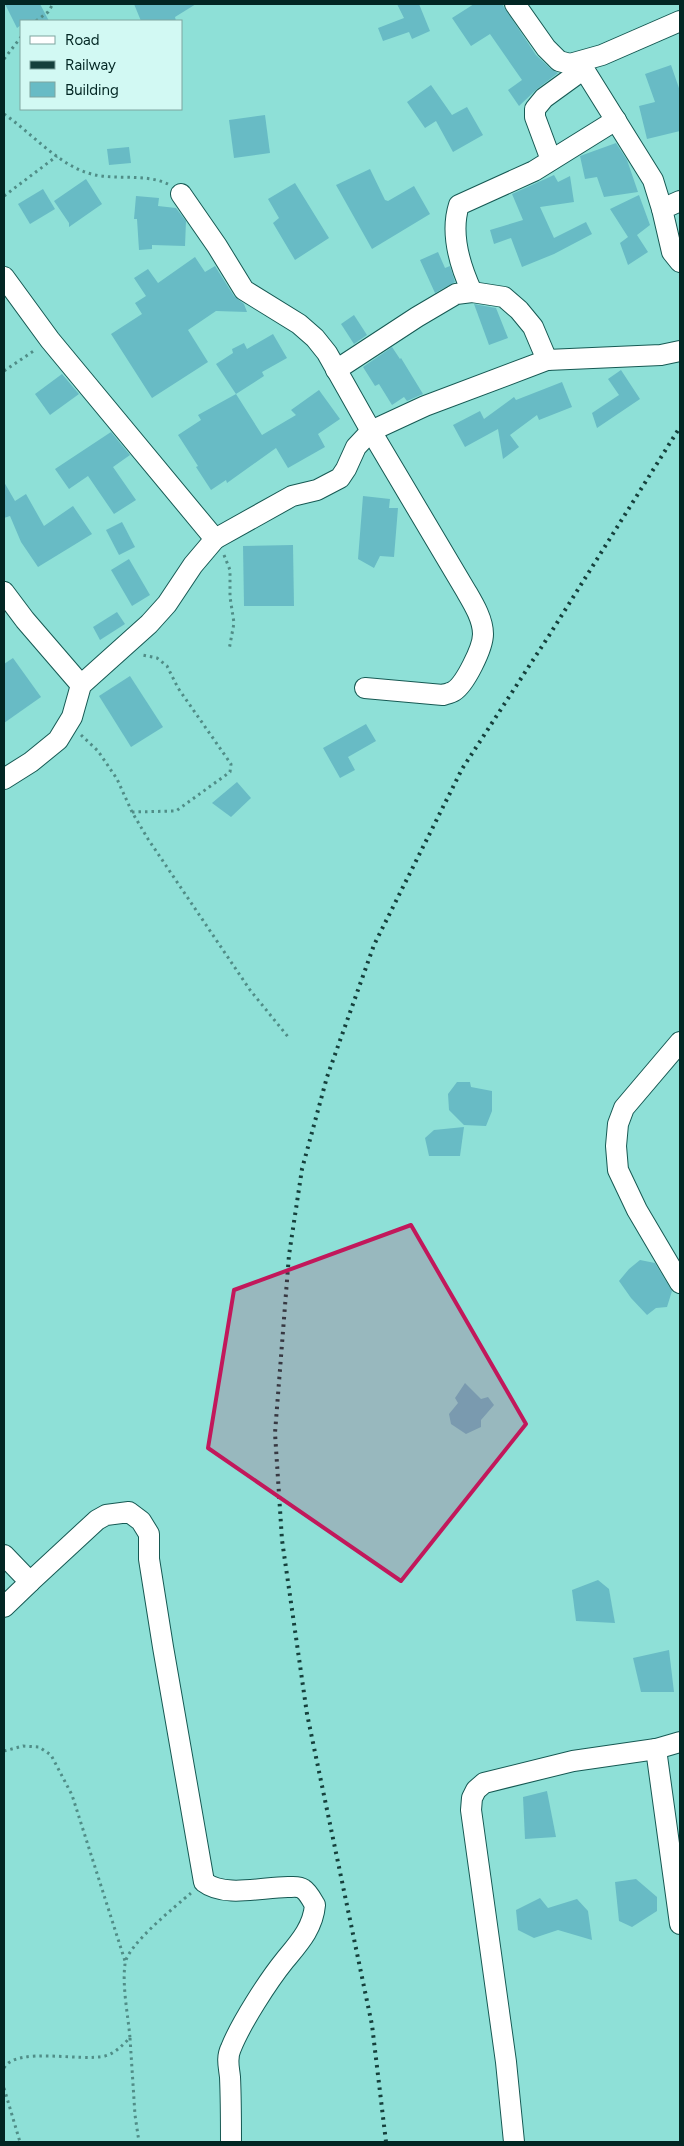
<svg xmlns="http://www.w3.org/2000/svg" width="684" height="2146" viewBox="0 0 684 2146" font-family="Figtree,sans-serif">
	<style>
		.building { fill: #68bbc5 }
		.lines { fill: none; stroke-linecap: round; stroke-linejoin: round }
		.street-casing { stroke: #165953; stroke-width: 22 }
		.path { stroke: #508d87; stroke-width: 3; stroke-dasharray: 2.5 4; stroke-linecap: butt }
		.street { stroke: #fff; stroke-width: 20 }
		.rail { stroke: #15403c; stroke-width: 4; stroke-dasharray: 2.5 5; stroke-linecap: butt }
		.marked { fill: #c2185b; fill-opacity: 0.2; stroke: #c2185b; stroke-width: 4; stroke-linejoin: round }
	</style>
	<rect width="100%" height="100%" fill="#8ee0d7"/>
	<!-- building -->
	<g class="building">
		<polygon points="5,4 40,4 49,21 21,21 21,25 17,28"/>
		<polygon points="134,4 196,4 175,17 176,21 141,21"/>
		<polygon points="397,4 419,4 430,31 412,39 409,32 383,41 378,28 404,18"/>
		<polygon points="474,4 502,4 536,55 551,69 558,73 537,89 519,106 508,90 522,80 490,34 471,46 452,18"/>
		<polygon points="671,65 680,91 680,131 647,139 639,106 655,102 645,74"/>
		<polygon points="431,85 452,115 467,107 483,135 453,152 436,121 425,128 407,102"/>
		<polygon points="265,115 270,153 234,158 229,120"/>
		<polygon points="616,143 627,160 638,192 604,197 597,177 585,179 580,156"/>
		<polygon points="129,147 131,163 109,165 107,149"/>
		<polygon points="370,169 385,200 388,201 414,186 430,214 372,249 336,185"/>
		<polygon points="554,175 558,182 570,176 574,202 540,207 554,238 586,222 592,234 554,254 522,267 511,238 494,244 490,230 523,220 512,194"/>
		<polygon points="86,179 102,204 69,227 69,223 54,201"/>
		<polygon points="295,183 329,238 295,260 273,223 279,218 268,199"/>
		<polygon points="43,189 55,209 30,224 18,204"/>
		<polygon points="639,195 650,225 637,235 648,252 628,265 620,243 628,237 610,209"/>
		<polygon points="136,196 159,198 158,206 176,208 186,221 185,246 152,245 152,249 139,250 137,219 134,219"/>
		<polygon points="438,252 445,268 450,266 455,282 435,293 420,260"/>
		<polygon points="195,257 205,272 215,266 234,296 244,304 247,312 216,311 188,330 208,362 152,398 111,334 142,314 135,303 146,296 134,278 148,269 158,283"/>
		<polygon points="474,304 496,308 508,338 489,345"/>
		<polygon points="354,315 367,335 354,344 341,324"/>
		<polygon points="273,334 287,358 262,372 264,376 236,394 216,364 233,353 232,349 244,343 247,349"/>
		<polygon points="392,347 400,359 401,358 423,394 407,401 404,397 392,405 379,384 375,386 363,367"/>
		<polygon points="621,370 640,399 597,428 592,413 619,395 608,379"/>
		<polygon points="62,374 79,394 50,415 35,394"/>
		<polygon points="562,382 572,407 539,420 537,415 510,435 519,447 503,459 498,429 465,447 453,425 480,411 484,419 514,397 516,400"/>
		<polygon points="319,390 340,419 318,434 325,447 288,468 276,448 227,483 226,480 211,490 196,467 198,466 178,435 201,420 198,415 236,394 262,435 296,415 291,410"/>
		<polygon points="111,432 130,455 113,467 136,500 114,514 88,476 69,489 55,469"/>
		<polygon points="4,482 15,501 26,494 44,526 73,506 92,534 38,567 21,542 10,516 4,518"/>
		<polygon points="363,496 390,499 389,508 398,508 394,557 380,556 374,568 358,559"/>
		<polygon points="122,522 135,547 119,555 106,530"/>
		<polygon points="293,545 294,606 244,606 243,546"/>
		<polygon points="129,559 150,595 132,606 111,570"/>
		<polygon points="117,612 125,624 100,640 93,627"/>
		<polygon points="13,658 41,697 4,723 4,664"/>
		<polygon points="130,676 163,727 131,747 99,696"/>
		<polygon points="366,724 376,741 348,757 355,770 340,778 323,748"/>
		<polygon points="237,782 251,798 231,817 212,803"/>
		<polygon points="457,1082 470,1082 471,1087 492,1091 492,1111 486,1126 464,1125 449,1110 448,1094"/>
		<polygon points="464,1127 460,1156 429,1156 425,1138 434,1130"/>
		<polygon points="640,1260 655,1263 672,1291 667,1307 656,1308 647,1315 631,1298 619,1281 629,1269"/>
		<polygon points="465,1383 481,1399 488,1397 494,1405 481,1420 481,1427 466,1434 451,1424 449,1414 458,1403 455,1398"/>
		<polygon points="598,1580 609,1589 615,1623 576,1621 572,1590"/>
		<polygon points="669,1650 674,1692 641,1692 633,1658"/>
		<polygon points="547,1791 556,1837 525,1839 523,1797"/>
		<polygon points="636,1879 657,1897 657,1911 632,1927 619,1921 615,1882"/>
		<polygon points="540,1898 548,1908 577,1899 588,1911 592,1940 558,1930 534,1938 518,1930 516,1910"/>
	</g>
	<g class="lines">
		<defs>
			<g id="street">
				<polyline points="515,4 546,48 559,61 570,64 602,55 680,21"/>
				<polyline points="580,63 653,180 662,209"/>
				<polyline points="551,160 535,117 535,109 544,98 584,69"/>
				<path d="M181,194L217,246L244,290L299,324L315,338L327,353L371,431L466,591C473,603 483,619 483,634C483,648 465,684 454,691C451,693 446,694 443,695L365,688"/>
				<polyline points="680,201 662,209 672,252 680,262"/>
				<polyline points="4,277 50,340 215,539"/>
				<path d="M472,292C460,266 450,233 459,205L534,171L616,120"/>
				<polyline points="336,370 417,317 456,294 472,292 504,297 519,310 533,327 547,360"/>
				<polyline points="4,592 25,620 81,685"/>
				<polyline points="4,779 31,762 58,740 72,717 81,685 149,624 167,604 193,565 215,539 292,496 317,490 340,478 346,469 356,447 371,431 425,406 547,360 661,355 680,351"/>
				<polyline points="680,1042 624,1108 618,1124 616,1146 618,1170 637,1210 680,1283"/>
				<path d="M4,1555L30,1582L97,1520L106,1515L129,1512L141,1521L149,1534V1559L163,1647L204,1882C225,1898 262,1887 288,1887C293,1887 299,1886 303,1889C308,1892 312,1900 315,1905C313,1928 299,1943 285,1960C268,1981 241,2023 231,2048C226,2058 229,2067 230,2077C231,2099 231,2121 231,2142"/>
				<polyline points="4,1607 30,1582"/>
				<polyline points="656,1749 680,1924"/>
				<polyline points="514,2142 506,2062 471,1810 472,1798 476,1790 484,1783 573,1761 656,1749 680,1742"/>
			</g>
		</defs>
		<!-- street casing -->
		<use href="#street" class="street-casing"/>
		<!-- path -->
		<g class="path">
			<polyline points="36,21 48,12 53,4"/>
			<polyline points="4,59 21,37"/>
			<path d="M4,114C29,131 56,162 85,172C111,182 142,172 168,184"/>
			<polyline points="4,196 57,156"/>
			<polyline points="4,371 35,350"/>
			<polyline points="224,555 230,570 230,597 234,623 229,650"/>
			<polyline points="81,735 98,751 117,779 132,812 148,839 250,990 289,1038"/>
			<polyline points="132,812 176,811 230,772 231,764 178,688 167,666 157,658 142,655"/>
			<polyline points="4,1751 23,1746 39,1747 51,1755 72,1795 125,1961"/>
			<polyline points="130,2038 135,2115 139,2142"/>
			<path d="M4,2068C16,2046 81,2062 105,2056C116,2053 122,2045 130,2038C128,2015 122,1986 125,1964C127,1945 176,1906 191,1893"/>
			<polyline points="4,2088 20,2142"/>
		</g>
		<!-- street -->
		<use href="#street" class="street"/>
		<!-- rail -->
		<polyline class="rail" points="386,2142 372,2025 307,1714 282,1540 275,1433 289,1255 302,1169 327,1077 374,945 462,769 550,634 680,427"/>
	</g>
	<!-- marked area -->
	<path class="marked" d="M411,1225L526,1424L401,1581L208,1448L234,1290Z"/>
	<!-- border -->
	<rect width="684" height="2146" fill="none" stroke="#022623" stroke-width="10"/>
	<!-- legend -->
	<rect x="20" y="20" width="162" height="90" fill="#d2f9f3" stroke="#7fa5a0"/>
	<rect x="30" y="36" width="25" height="8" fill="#ffffff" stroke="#7fa5a0"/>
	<text x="65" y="45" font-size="15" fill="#022623">Road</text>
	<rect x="30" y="61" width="25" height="8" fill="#15403c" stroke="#7fa5a0"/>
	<text x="65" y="70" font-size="15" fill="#022623">Railway</text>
	<rect x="30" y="82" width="25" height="15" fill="#68bbc5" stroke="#7fa5a0"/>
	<text x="65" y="95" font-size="15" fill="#022623">Building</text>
</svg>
